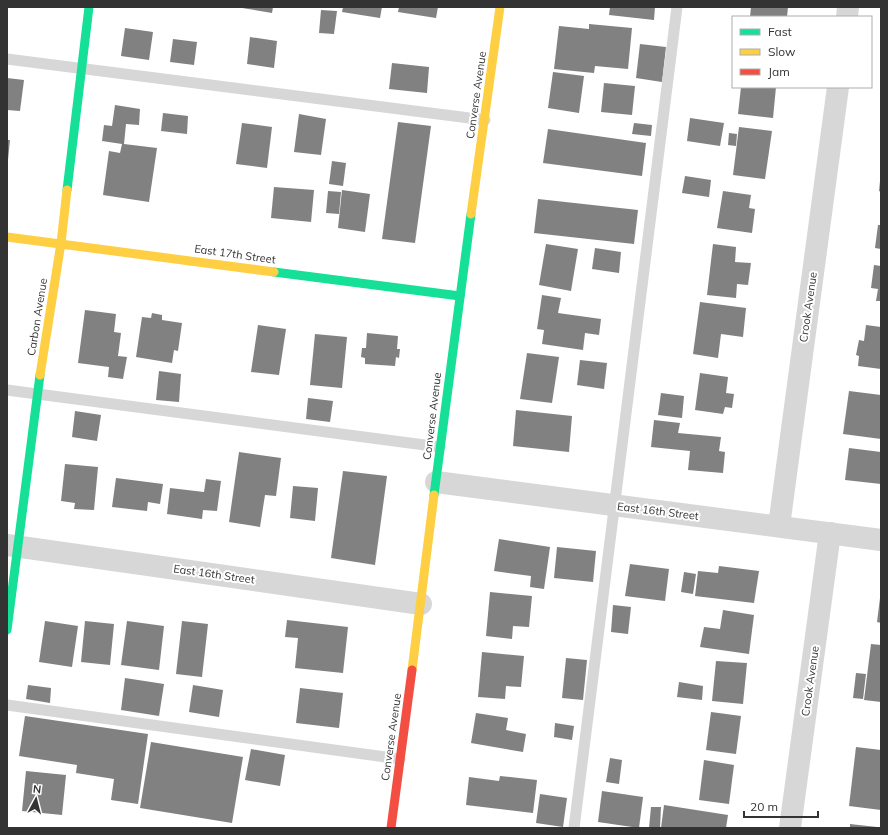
<svg xmlns="http://www.w3.org/2000/svg" width="888" height="835" viewBox="0 0 888 835" font-family="Mulish,sans-serif">
	<style>
		.building { fill: #818181 }
		.lines { fill: none; stroke-linecap: round; stroke-linejoin: round }
		.lane { stroke: #d7d7d7; stroke-width: 11 }
		.street { stroke: #d7d7d7; stroke-width: 22 }
		.fast { stroke: #16e098; stroke-width: 9 }
		.slow { stroke: #ffcf43; stroke-width: 9 }
		.jam { stroke: #f24e42; stroke-width: 9 }
		.labels { text-anchor: middle; dominant-baseline: central; stroke-width: 4; stroke-linejoin: round; paint-order: stroke }
		.street-label { font-size: 11px; fill: #333; stroke: #fff }
	</style>
	<rect width="100%" height="100%" fill="#fff"/>
	<!-- building -->
	<g class="building">
		<polygon points="236,7 273,7 272,13"/>
		<polygon points="343,7 382,7 380,18 342,12"/>
		<polygon points="399,7 438,7 436,18 398,12"/>
		<polygon points="610,7 655,7 654,20 609,15"/>
		<polygon points="751,7 788,7 787,17 750,17"/>
		<polygon points="321,10 337,11 334,34 319,33"/>
		<polygon points="589,24 632,28 628,69 595,66 594,73 554,69 559,26 589,29"/>
		<polygon points="125,28 153,32 149,60 121,56"/>
		<polygon points="250,37 277,41 274,68 247,64"/>
		<polygon points="173,39 197,42 194,65 170,62"/>
		<polygon points="640,44 666,47 662,82 636,78"/>
		<polygon points="392,63 429,67 427,93 389,89"/>
		<polygon points="553,72 584,76 579,113 548,108"/>
		<polygon points="7,78 24,80 20,111 7,110"/>
		<polygon points="604,83 635,86 632,115 601,112"/>
		<polygon points="741,87 776,87 773,118 738,114"/>
		<polygon points="115,105 140,109 139,125 126,124 124,144 157,148 149,202 103,195 109,151 120,153 122,144 102,141 104,125 112,126"/>
		<polygon points="163,113 188,116 187,134 161,131"/>
		<polygon points="299,114 326,119 321,155 294,152"/>
		<polygon points="690,118 724,123 720,146 687,141"/>
		<polygon points="398,122 431,126 415,243 382,239"/>
		<polygon points="242,123 272,127 267,168 236,164"/>
		<polygon points="634,123 652,125 651,136 632,134"/>
		<polygon points="739,127 772,131 765,179 733,175"/>
		<polygon points="548,129 646,143 642,176 543,163"/>
		<polygon points="729,133 737,134 736,146 728,145"/>
		<polygon points="7,140 10,140 8,160 7,160"/>
		<polygon points="332,161 346,163 343,186 329,184"/>
		<polygon points="685,176 711,180 709,197 682,193"/>
		<polygon points="880,181 881,181 881,192 879,191"/>
		<polygon points="274,187 314,190 311,222 271,218"/>
		<polygon points="342,190 370,194 365,232 338,228"/>
		<polygon points="328,191 341,192 339,214 326,213"/>
		<polygon points="723,191 751,195 749,208 755,209 752,233 717,228"/>
		<polygon points="538,199 638,210 634,244 534,233"/>
		<polygon points="878,225 881,225 881,249 875,248"/>
		<polygon points="546,244 578,249 571,291 539,285"/>
		<polygon points="713,244 736,247 735,262 751,263 748,285 737,284 736,298 707,295"/>
		<polygon points="595,248 621,252 619,273 592,269"/>
		<polygon points="874,265 881,266 881,301 876,301 878,289 871,288"/>
		<polygon points="542,295 561,298 558,313 601,319 599,335 585,333 583,350 542,344 544,330 537,329"/>
		<polygon points="700,302 746,308 743,337 721,334 718,358 693,354"/>
		<polygon points="85,310 116,314 114,332 121,333 118,356 127,357 123,379 108,377 109,367 78,363"/>
		<polygon points="152,313 162,315 162,320 182,323 178,351 174,350 172,363 136,357 142,317 151,318"/>
		<polygon points="258,325 286,329 279,375 251,372"/>
		<polygon points="866,325 881,327 881,369 858,366 859,356 856,355 859,340 864,341"/>
		<polygon points="367,333 398,336 397,349 400,349 399,358 396,357 395,366 365,364 365,358 361,357 362,348 366,348"/>
		<polygon points="315,334 347,337 342,388 310,385"/>
		<polygon points="527,353 559,357 552,403 520,399"/>
		<polygon points="580,360 607,363 604,389 577,385"/>
		<polygon points="159,371 181,374 179,402 156,400"/>
		<polygon points="700,373 728,377 726,393 734,394 732,408 725,407 723,414 695,410"/>
		<polygon points="849,391 881,395 881,439 843,434"/>
		<polygon points="661,393 684,396 682,418 658,415"/>
		<polygon points="308,398 333,401 330,422 306,419"/>
		<polygon points="516,410 572,416 569,452 513,446"/>
		<polygon points="75,411 101,415 97,441 72,437"/>
		<polygon points="654,420 680,423 678,433 721,437 719,451 725,452 723,473 688,470 690,451 651,447"/>
		<polygon points="849,448 881,452 881,484 845,480"/>
		<polygon points="239,452 281,458 276,496 265,495 260,527 229,522"/>
		<polygon points="65,464 98,467 94,510 74,509 75,503 61,501"/>
		<polygon points="343,471 387,476 375,565 331,558"/>
		<polygon points="116,478 163,484 160,504 148,502 147,511 112,507"/>
		<polygon points="206,479 221,481 217,511 203,510 202,519 167,514 170,488 204,492"/>
		<polygon points="293,486 318,488 315,521 290,518"/>
		<polygon points="499,539 550,547 544,589 530,587 531,576 494,571"/>
		<polygon points="557,547 596,551 593,582 554,578"/>
		<polygon points="630,564 669,569 665,601 625,596"/>
		<polygon points="719,566 759,571 754,603 695,596 698,571 718,573"/>
		<polygon points="684,572 696,574 693,594 681,592"/>
		<polygon points="490,592 532,596 529,627 513,626 512,639 486,636"/>
		<polygon points="880,598 881,598 881,623 877,622"/>
		<polygon points="613,605 631,607 628,634 611,632"/>
		<polygon points="723,610 754,615 749,654 700,647 704,627 720,629"/>
		<polygon points="287,620 348,627 343,673 295,668 298,638 285,637"/>
		<polygon points="45,621 78,626 72,667 39,662"/>
		<polygon points="85,621 114,624 110,665 81,662"/>
		<polygon points="127,621 164,626 159,670 121,665"/>
		<polygon points="182,621 208,624 202,677 176,674"/>
		<polygon points="871,644 881,645 881,702 864,700"/>
		<polygon points="482,652 524,656 521,687 506,686 505,699 478,697"/>
		<polygon points="566,658 587,660 583,700 562,698"/>
		<polygon points="716,661 747,663 743,704 712,701"/>
		<polygon points="856,673 866,674 863,699 853,698"/>
		<polygon points="125,678 164,684 159,716 121,710"/>
		<polygon points="679,682 703,686 702,700 677,697"/>
		<polygon points="28,685 51,688 50,703 26,699"/>
		<polygon points="193,685 223,690 219,717 189,712"/>
		<polygon points="300,688 343,693 339,728 296,723"/>
		<polygon points="711,712 741,716 736,754 706,750"/>
		<polygon points="476,713 508,718 506,730 526,734 523,752 471,743"/>
		<polygon points="25,716 148,734 138,804 111,800 114,779 76,773 77,765 19,756"/>
		<polygon points="555,723 574,726 572,740 554,737"/>
		<polygon points="151,742 243,757 232,823 140,808"/>
		<polygon points="856,747 881,750 881,810 849,806"/>
		<polygon points="251,749 285,755 280,786 245,780"/>
		<polygon points="610,758 622,760 619,784 606,782"/>
		<polygon points="704,760 734,765 729,804 699,800"/>
		<polygon points="26,771 66,775 62,815 22,811"/>
		<polygon points="500,776 537,780 533,813 466,805 469,777 499,781"/>
		<polygon points="602,791 643,797 639,828 598,822"/>
		<polygon points="540,794 567,798 563,827 536,823"/>
		<polygon points="664,805 728,815 726,828 661,828"/>
		<polygon points="651,807 661,807 660,828 649,828"/>
		<polygon points="850,824 877,827 877,828 850,828"/>
	</g>
	<g class="lines">
		<!-- lane -->
		<g class="lane">
			<polyline points="7,59 485,120"/>
			<polyline points="7,390 440,447"/>
			<polyline points="7,705 400,759"/>
			<polyline points="574,828 677,7"/>
		</g>
		<!-- street -->
		<g class="street">
			<polyline points="847,17 848,7"/>
			<polyline points="436,482 881,540"/>
			<polyline points="779,526 838,87"/>
			<polyline points="7,545 421,604"/>
			<polyline points="790,828 830,533"/>
		</g>
		<!-- fast -->
		<g class="fast">
			<polyline points="67,190 89,7"/>
			<polyline points="274,272 460,296"/>
			<polyline points="434,495 471,214"/>
			<polyline points="7,630 40,375"/>
		</g>
		<!-- slow -->
		<g class="slow">
			<polyline points="471,214 500,7"/>
			<polyline points="7,237 274,272"/>
			<polyline points="40,375 61,243 67,190"/>
			<polyline points="412,670 434,495"/>
		</g>
		<!-- jam -->
		<polyline class="jam" points="391,828 412,670"/>
	</g>
	<g class="labels">
		<!-- street labels -->
		<g class="street-label">
			<text transform="translate(476 95) rotate(-82)">Converse Avenue</text>
			<text transform="translate(235 254) rotate(8)">East 17th Street</text>
			<text transform="translate(808 307) rotate(-82)">Crook Avenue</text>
			<text transform="translate(37 317) rotate(-81)">Carbon Avenue</text>
			<text transform="translate(432 416) rotate(-83)">Converse Avenue</text>
			<text transform="translate(658 511) rotate(7)">East 16th Street</text>
			<text transform="translate(214 574) rotate(8)">East 16th Street</text>
			<text transform="translate(810 681) rotate(-82)">Crook Avenue</text>
			<text transform="translate(391 737) rotate(-82)">Converse Avenue</text>
		</g>
	</g>
	<!-- border -->
	<rect width="888" height="835" fill="none" stroke="#333333" stroke-width="16"/>
	<!-- legend -->
	<rect x="732" y="16" width="140" height="72" fill="#ffffff" stroke="#adadad"/>
	<rect x="740" y="29" width="20" height="6" fill="#16e098" stroke="#adadad"/>
	<text x="768" y="36" font-size="12" fill="#333333">Fast</text>
	<rect x="740" y="49" width="20" height="6" fill="#ffcf43" stroke="#adadad"/>
	<text x="768" y="56" font-size="12" fill="#333333">Slow</text>
	<rect x="740" y="69" width="20" height="6" fill="#f24e42" stroke="#adadad"/>
	<text x="768" y="76" font-size="12" fill="#333333">Jam</text>
	<!-- north arrow -->
	<g transform="translate(36 799) rotate(7)" stroke="#ffffff" stroke-width="3" paint-order="stroke">
	<path d="M0-3L7 15L0 10L-7 15Z" fill="#333333"/>
	<text y="-6" font-size="11" font-weight="bold" text-anchor="middle" fill="#333333">N</text>
	</g>
	<!-- scale -->
	<path d="M744 811v6h74v-6" fill="none" stroke="#333333" stroke-width="2"/>
	<text x="750" y="811" font-size="12" fill="#333333" stroke="#ffffff" stroke-width="3" paint-order="stroke">20 m</text>
</svg>
